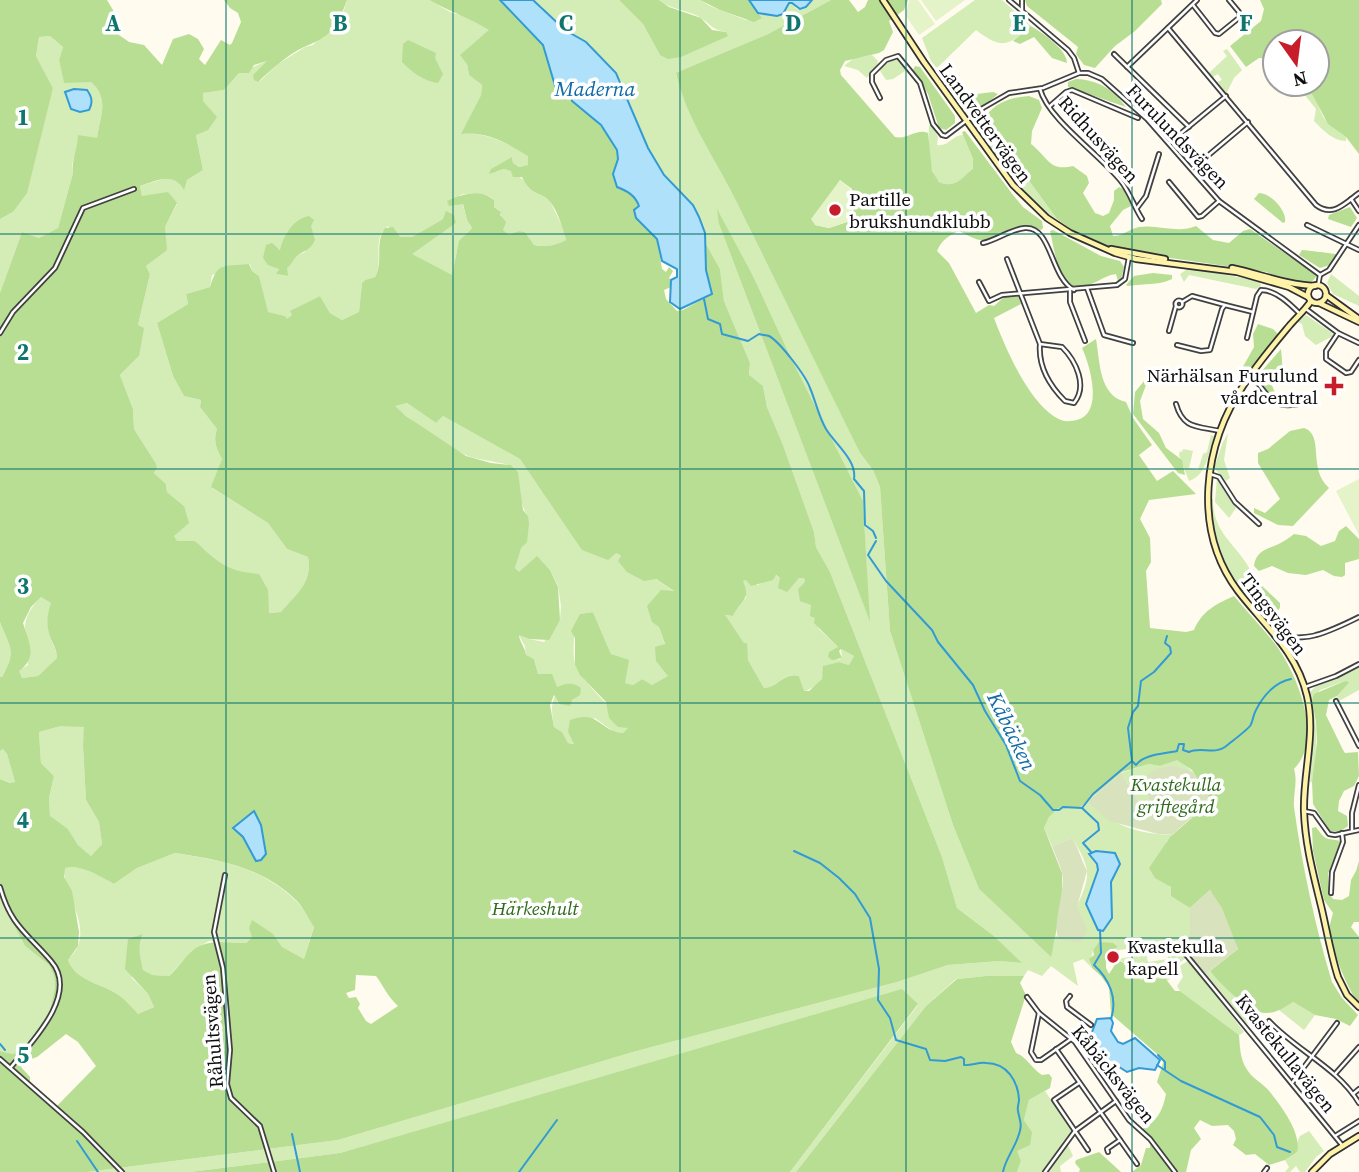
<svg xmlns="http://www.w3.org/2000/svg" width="1359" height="1172" viewBox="0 0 1359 1172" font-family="'Source Serif 4',serif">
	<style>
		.green { fill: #d4ecb6; fill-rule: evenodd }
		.forest { fill: #b8de94; fill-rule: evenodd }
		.cemetery { fill: #d8e3be }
		.pitch { fill: #e5f3c8 }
		.water { fill: #b0e1fa; stroke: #329ad5; stroke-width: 2 }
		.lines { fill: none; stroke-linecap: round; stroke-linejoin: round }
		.stream { stroke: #329ad5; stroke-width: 2 }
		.street-casing { stroke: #414141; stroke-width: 6 }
		.secondary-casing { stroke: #303030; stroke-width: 8 }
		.street { stroke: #fff; stroke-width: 2.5 }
		.secondary { stroke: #fff3aa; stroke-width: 4.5 }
		.grid { fill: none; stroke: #0f766e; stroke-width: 2; stroke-opacity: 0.55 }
		.poi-dot { fill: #c71d2b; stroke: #fff; stroke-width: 2.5 }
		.labels { text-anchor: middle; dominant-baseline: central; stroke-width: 7; stroke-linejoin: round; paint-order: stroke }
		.street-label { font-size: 19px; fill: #0e0e0e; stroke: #fff }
		.poi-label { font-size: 19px; fill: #0e0e0e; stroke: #fff; text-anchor: start }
		.park-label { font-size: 19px; font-style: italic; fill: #2d6a1a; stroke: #fff }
		.water-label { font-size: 21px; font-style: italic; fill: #0f6aa7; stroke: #fff }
		.grid-label { font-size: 23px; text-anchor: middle; font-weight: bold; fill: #0f766e; stroke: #fff; stroke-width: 7; stroke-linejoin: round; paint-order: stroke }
	</style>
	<rect width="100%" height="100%" fill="#fffbef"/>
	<!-- green -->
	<g class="green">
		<path d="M347,0H429L452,13L466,16L490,30L467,64L469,75L482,85L481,95L462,133C489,133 506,143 529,156L528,165L519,167L513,163L512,157L496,172L504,169L512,171L550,201L563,228L566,240C555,246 547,247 534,245L525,232L519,231L509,236L503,230L500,211L494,207V200C486,192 471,193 460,195L467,220L472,228C455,243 457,254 452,276L411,254L456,223L443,219L412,237L400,238L388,226C371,238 384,260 375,277L365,280L362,283L359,312L342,320L330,313L320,296L291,311L292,315L287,320L285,316L267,312L259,276L252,271L250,264L212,275L210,287L186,294L188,304L157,323L173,376L184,396L201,400L200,407L217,429C213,441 216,448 222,459L212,488L268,523L287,549L308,557C313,583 296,594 281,612L268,613L267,606L238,572L224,567L195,541L177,542L174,536L184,506L167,492L166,484L154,473L155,462L134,429L133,409L120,375L139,356L138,325L150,274L146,266L166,250L165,227L177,204L142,196L140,186L170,177L179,181L187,180L203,170L196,135L202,93L224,90L239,73L269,60L259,82L278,64L305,47L313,45L344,10ZM311,225L305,252L296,256L287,268V276L276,274L279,269L273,246L281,250Z"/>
		<path d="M533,0H619L643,24L660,55L726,32C713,30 711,25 701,18C689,10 671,10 659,0H700L710,6L746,20L761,18L760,14L763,12L780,15L789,3H792L797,9L806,7L812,0H831L768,34L676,74C687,118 715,158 735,199C777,283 819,368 860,453L873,470L880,487L890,631L953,825L979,889L1050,956L1056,935L1059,939C1067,925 1089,888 1087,873C1087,862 1078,847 1072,838L1052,846L1044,828L1049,817L1057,808H1079L1089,800C1102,823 1147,837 1173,834L1166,842L1165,882C1175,889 1179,902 1190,908C1193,922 1192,937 1185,950L1175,944L1167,943L1113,951L1118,947L1099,942L1093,950L1090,964L1092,968L1083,959L1073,963L1078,986L1051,966L1042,976L1028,970L1024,976H986L956,979L926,1006L796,1172H790L918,1005L903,991L340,1153L190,1172H87L338,1140L633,1052L897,982L948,965L1000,961L1021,963L994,936L957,908L942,857L830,572L816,547L814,532L783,445L767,407L763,386L749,376L750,363L724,301L720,269L706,244L705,233L693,205L664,175L648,148L621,81L594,50L565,30ZM719,224L754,278L792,360L863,501L869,619Z"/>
		<path d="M975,0H1002L1031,26C1008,46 1002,50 976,30L937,68L931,61L922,38Z"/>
		<path d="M50,36L63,47L59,60L64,82H91C110,99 100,116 97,138C83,146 69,154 73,173L58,228L39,238L22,232L0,293V219L13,212L53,88L36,56L39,37Z"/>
		<polygon points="1227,49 1242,70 1234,78 1226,94 1217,82 1222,80 1218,74 1214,76 1214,79 1209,73 1227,56 1223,51"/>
		<polygon points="872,55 878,61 877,66 867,78 858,70 844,66 854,58"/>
		<polygon points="895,58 900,60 908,69 893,79 886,80 879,69"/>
		<path d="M1296,84C1318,86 1316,111 1328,123C1333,128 1340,132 1346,137V141C1333,141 1323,130 1314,121L1316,109Z"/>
		<path d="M983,115H987V123L992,130L1057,219C1020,202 997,158 975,126V119Z"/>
		<path d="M931,124L938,137L937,145C949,147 952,135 963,135L975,164C970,172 963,180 954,183C926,193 928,143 929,126Z"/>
		<polygon points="1189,268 1259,281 1261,286 1256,289 1189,275 1184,282 1180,274"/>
		<polygon points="1331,274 1359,296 1359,306 1333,294 1327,283"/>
		<polygon points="1306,315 1332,333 1333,336 1316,345 1305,336 1302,324 1298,322"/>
		<path d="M407,403L436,423L443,416L520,459L550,501L616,553L675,592L659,627L665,645L669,676L652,685L642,679L633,685L625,683L616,656L611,654L593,612L580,614C574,627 572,650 575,664C577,676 619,716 629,728L623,733L614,732L595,718L568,732L575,744L568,743L562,732L554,727C551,709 550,700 562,685L557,688L538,674L534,659L526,656L525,646L518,634L529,639L544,642L560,620L561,606L558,586L550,570L537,557L519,573L515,568L528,516C517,503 523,474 512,466C506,463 480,460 471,457C454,452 408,418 394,406Z"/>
		<polygon points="1228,433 1224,460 1230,478 1226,481 1214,468 1223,442"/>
		<path d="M1211,435L1214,436C1209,452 1207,475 1189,481L1179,455L1180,451L1182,452L1183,449L1193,451L1189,468L1198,470L1203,454L1207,452Z"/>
		<polygon points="1217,478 1236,508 1229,518 1215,502"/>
		<path d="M1210,498L1213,499C1212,540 1249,549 1256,587L1248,601C1221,564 1212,544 1210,498Z"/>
		<path d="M775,575L780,578H804L819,629L838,647V660L842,658L841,649L854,656L849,665L839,662L824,666L822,679L817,685L804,692L799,676C783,671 779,688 764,688L748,660L744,643L724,615L733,616L738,605L746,598L742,581L746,580L758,585Z"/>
		<path d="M41,597L52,603C48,613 46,626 50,637C52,645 57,649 57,658L38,676L22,678L18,671L28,665C25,635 18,620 41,597Z"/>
		<path d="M0,622C10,648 17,650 2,677H0Z"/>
		<path d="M1359,667V690L1339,701L1337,696L1348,684L1345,681L1320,690L1312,701C1318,729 1317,754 1312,782H1310L1313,722L1308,694L1315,687Z"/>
		<polygon points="61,726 85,726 83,746 86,800 99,822 102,844 91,856 78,845 68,829 50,817 49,798 54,776 41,763 39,732"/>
		<polygon points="3,749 7,754 15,782 11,783 0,779 0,751"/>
		<polygon points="1178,759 1193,772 1190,771 1147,787 1149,798 1147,804 1142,806 1121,773 1149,764 1160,766"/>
		<path d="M175,853C221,861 260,866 295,900C303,907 308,918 314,926L304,959L281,947L273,934L252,937L246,943L209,941L192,951L169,976L151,975L143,970C140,957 136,947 143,935L128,939L132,978L148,994L154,1007L138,1014C132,1007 125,999 117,994C100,983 76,981 68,960C71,956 76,951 78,946C88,919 63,894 64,868C82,864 99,875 114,884L137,868Z"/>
		<polygon points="0,899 25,946 49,965 54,976 55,987 50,1011 27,1045 13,1054 0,1051"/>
		<polygon points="1167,947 1181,951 1186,958 1171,969 1175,975 1167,981 1164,978 1140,980 1136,969 1118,959 1146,954 1148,962 1168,959 1168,950 1165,950"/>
		<polygon points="1189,960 1244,1032 1239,1035 1180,991 1177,986 1183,977 1180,966"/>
		<polygon points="1210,971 1232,994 1259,1012 1247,1024 1206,974"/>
		<polygon points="1293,1002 1315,1015 1304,1030 1279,1010"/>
		<polygon points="1045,1091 1072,1131 1066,1141 1073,1156 1060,1166 1061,1172 1017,1172 1021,1161 1016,1151 1032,1132 1024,1120 1029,1100"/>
		<path d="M1309,1131L1324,1151L1316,1157L1305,1172H1300L1296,1166L1290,1172H1285L1289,1167L1285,1160C1299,1152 1294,1147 1300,1136Z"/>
	</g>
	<!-- forest -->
	<g class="forest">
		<path d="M0,0H107L113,10L112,30L129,42L144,45L162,65L173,39L189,34L198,39L204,49L199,59L205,65L221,40L230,45L232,43L241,22L238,13L230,8L224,0H347C337,28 331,36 304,47C287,55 272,69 258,82L254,80L253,75L267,61L254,65L249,73H239L224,90L203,93V101L217,117L208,130L196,135L203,170L187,180L184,190C173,171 157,181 140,186L142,196L168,192L177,203L165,227L167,250L146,266L150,274L138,325L144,328L139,356L120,375L133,409L134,429L155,462L157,467L154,473L166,484L167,492L184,506L189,523L174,536L177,541H195C220,563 225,571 259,574L268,590L269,613L281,612C296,594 313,583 308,557L287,549L268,523L211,487L222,459C216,448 213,441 217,429L200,407L201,400L184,396L173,376L157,323L188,304L186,294L210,287C218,261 223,267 249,264L252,271L259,276L268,312L285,316L287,319L292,315L290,311L320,296L330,313L342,320L359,312L362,283L365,280L375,277C384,261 374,244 385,228L393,227L400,237H412L443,219L446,211L454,215L456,223L412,254L452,275L459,241L472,228L467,220L463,204L449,206L447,201C462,194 480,188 494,200V207L501,212L500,215L506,222L503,230L509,235L519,231L525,232L534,245C547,247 554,246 566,240C563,229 558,212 551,203C542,190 532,198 522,177H513L511,171L504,169L489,174L491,169L512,157L513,163L519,167L528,165V156C506,143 488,131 461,134L481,95L482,85L469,75L467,64L460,55L489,30C470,18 449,11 429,0H500L543,45L556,89L590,115L611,137L617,150L618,159L613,174L637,201L639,207L636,218L657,239L662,269L666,272L669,267L673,271L669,278L671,280V287L664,290L666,299L677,311L683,310L712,294L706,270V244L720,269L724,301L750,363L749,375L763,386L767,407L783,445L814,532L816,547L830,572L942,857L957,908L994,936L1022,963L1000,961L948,965L897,982L633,1052L338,1140L87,1172H0V1051L13,1054L27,1045L50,1011L55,987L54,976L49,965L25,946L0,899V779L10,783L15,782L7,754L3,749L0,751V677H2C17,650 10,648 0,622V293L22,232L39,238L58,228L73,173C71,161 78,148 78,135L97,138C100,116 110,99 91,82L64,83L59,60L63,47L50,36L39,37L36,56L53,88L27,193L13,212L0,219ZM407,403L436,423L443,416L520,459L582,550L608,560L616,553L621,556L618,561L627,572L644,581L656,579L674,591L661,590L647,606L652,622L659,627L665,644L655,647L656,661L668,676L652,685L642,679L633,685L625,683L629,660L611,654L593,612L580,614L571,631L575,638V665L580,675L606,702L609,718L618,727L628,728L623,733C599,731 599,709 570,720L568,732L574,744L568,743L562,732L554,727L550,705L554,695L560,704L570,706L572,700L580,695L581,688C573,682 566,683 557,687L552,674H538L534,659L526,655C525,647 519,641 519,635L529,639L549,640L560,620L558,587L550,570L537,556L519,572L515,568L521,548L527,542L529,524L528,516L523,510L518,472L511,465L491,463L466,456L406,416L395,406ZM776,575L780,578L778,588L787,592L799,578H804L805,582L798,589L800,601L811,605L810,616L815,618L814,623L838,647L829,652L828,657L832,660L842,658L839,651L841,649L854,656L849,665L839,662L823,666L822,679L809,691H804L799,676C783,672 778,688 764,688L748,660L747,643H744L725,615L733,616C742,597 751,601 743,581L746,580L751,586L773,580ZM41,597L51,603C47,614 46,626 50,637C53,645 57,649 57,658L38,676L22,678L19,671C38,657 29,643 23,623L31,607ZM61,726L84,727L83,746L86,800L99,822L102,844L91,856L78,845L68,829L50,816L49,798L54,776L41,763L39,732ZM255,817L261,825V860L256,861L243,837L234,828ZM175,853C220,860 262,867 296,900C303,907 308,918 314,927L304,959L282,947L273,934L252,920L249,928L252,937L246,943C228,943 207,938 192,951C184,958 178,968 169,976L152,975L143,970C140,956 137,947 143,934L128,939L125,969L148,994L154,1007L138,1014C132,1007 125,999 117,994C100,983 76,981 68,960L78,946L79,932L72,891L64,877L65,868C82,864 99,876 114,884L137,868ZM356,975L376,976C384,987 388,997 398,1006L371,1024L366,1021L358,1008L360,1004L356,997L349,998L346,993L355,990ZM66,1034L78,1042L96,1066L57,1106L30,1083V1077L21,1067L28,1060L37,1057Z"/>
		<polygon points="619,0 659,0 669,7 701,18 712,30 726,32 728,36 681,57 668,59 660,55 643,24"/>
		<polygon points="700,0 749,0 762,18 754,22 720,10"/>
		<path d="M831,0H849L858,12L865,7L868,0H908L904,10L889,21L893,32L884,50L879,53L845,61L840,70L841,75L895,137C907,140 917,128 928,133L932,171L939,182C954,189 963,178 973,168V159L963,135L962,132L965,131L1013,195L1023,207L1042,221L1043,228L1041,230C1014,218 1003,242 980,240C973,239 966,234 959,231C949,235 941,241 937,251L949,263L976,313L989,305L994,306L1004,297L1018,296L1021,304L994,318C1005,347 1030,407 1061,420C1066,422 1072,421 1077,420C1104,413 1090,365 1082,348L1096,339C1100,362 1099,396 1126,402L1133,418L1152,445L1139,455L1157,481L1173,471L1196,494L1149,500L1140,519L1150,538L1151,562L1146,571L1150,628L1186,632L1194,630C1202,611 1216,604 1234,596C1247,612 1263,628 1276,645C1297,674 1324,739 1294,769C1298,782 1293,794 1294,807C1302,865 1315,926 1332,982L1342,998L1358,1015L1350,1026L1336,1019L1315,1015L1293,1002C1285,1007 1277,1013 1267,1013C1249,1014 1221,984 1210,971L1238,949L1210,890L1190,908L1171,896V887L1155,878L1149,868L1170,837L1211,801L1192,770L1177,760L1160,766L1149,764L1122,772L1079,808H1058L1049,817L1044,828L1062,873V903L1051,957L979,889L953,825L890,631L880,487L873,470L860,453C818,368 777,283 735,199C715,158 686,118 676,73L768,34ZM840,180L852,189L850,221L829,228L815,225Z"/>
		<polygon points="1025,0 1161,0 1162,4 1135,31 1115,46 1095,68 1084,65 1076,54 1078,47 1027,6"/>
		<polygon points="1260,0 1359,0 1359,154 1346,137 1328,124 1311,92 1301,84 1317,84 1317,42 1275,42 1275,59 1259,58 1246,67 1230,46 1261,21 1264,9"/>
		<path d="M1031,26C1042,33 1067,49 1067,63L1052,58L1034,37L1020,44L1013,41Z"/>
		<path d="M408,40L436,53L435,58L443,74L438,83C423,81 412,72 402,62L403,44Z"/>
		<polygon points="915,66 920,67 955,116 955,123 946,130 939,128 928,94 913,70"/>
		<path d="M1076,79C1099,80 1113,90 1126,107L1068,87V82Z"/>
		<polygon points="993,92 998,94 985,105 972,108 964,105 962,98 968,95"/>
		<path d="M1029,96L1039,100L1042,108L1032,131L1031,144C1048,157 1049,172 1073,166L1087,176L1089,183L1083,193L1095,213L1103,216L1109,213L1114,200V191L1119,187C1126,189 1132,199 1131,206L1123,210L1110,226L1113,236C1123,236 1129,229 1139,227C1159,224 1177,234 1196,226L1213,240L1229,243L1243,231L1250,229L1315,274L1316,277L1310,284L1294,283L1266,272L1123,251L1106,246L1076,233L1057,219L987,123V115C996,102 1013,97 1029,96Z"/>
		<path d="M1259,193C1271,193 1287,211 1285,222L1283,223L1254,199Z"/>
		<polygon points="1350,207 1357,218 1351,227 1328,219 1329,215"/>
		<polygon points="717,209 754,278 792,360 863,501 870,622 719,224"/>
		<path d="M309,216L314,220L311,226L315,240C311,249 306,250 298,255C293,259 292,264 287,268L288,276L276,274L279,269L268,265L263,258L266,245L272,243L280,250C284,235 293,219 309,216Z"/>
		<path d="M1053,230L1101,256L1120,261L1124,267L1121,280L1118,281L1116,274C1100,276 1090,291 1071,286C1055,269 1055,251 1050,231Z"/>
		<path d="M1302,250C1305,250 1335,254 1337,254L1330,265L1320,268L1299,255Z"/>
		<path d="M1153,273L1172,275V279C1157,286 1145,283 1128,286L1126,285L1134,276Z"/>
		<polygon points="1258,324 1273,329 1278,334 1244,378 1240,372 1254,347 1253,334"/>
		<polygon points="1281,349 1283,372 1270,380 1275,393 1273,398 1259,382 1261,372"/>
		<polygon points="1145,380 1146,385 1140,401 1143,419 1159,433 1166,448 1182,460 1185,475 1178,473 1133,414 1135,392"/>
		<path d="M1304,428C1325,435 1307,468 1329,488L1293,526L1278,525L1254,513V508L1265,513L1280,499L1258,463V453L1268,449L1290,431Z"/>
		<path d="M1346,526L1359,539V559L1345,563V575L1342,577L1334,576L1323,570L1306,575L1288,573L1272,566L1259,571L1254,566C1256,548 1272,549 1284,541C1288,539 1291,536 1294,534L1306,536L1321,546L1335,541L1339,531Z"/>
		<polygon points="1261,585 1280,603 1280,608 1269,619 1249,596 1256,587"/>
		<polygon points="1345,681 1349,682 1348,684 1337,696 1329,700 1326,715 1343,750 1345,753 1358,752 1359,776 1354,786 1344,791 1339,801 1338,811 1347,816 1348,826 1341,831 1330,831 1313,804 1312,782 1317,742 1316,722 1312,701 1314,694"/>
		<path d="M1316,827C1326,841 1325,838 1341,841L1335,865L1328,873L1329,893L1333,899L1342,900L1349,896L1351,880L1356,871L1359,861V922H1354L1351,927L1359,937V1003C1348,992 1327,939 1330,924C1331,920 1332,917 1333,913L1324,900L1313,851L1312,828Z"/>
		<path d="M1099,942L1113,943L1118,947L1106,954V968L1109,974L1118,960L1136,969L1140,980L1165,978L1175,991H1180L1239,1035C1240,1047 1240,1058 1246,1068C1252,1079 1263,1083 1270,1092C1281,1106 1302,1133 1297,1152L1285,1160L1269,1165L1255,1154L1246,1155L1233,1145L1236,1139L1234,1131L1228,1125L1212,1126L1200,1120L1194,1128L1201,1139L1191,1150L1186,1172H1132L1141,1165L1146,1148H1150L1151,1137L1142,1129C1157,1122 1163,1110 1166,1094L1157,1082L1164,1060L1111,1014L1109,987L1101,976L1092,968L1089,959L1094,955L1093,950Z"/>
		<path d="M986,976H1024L1020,983L1026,995L1011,1042L1016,1053C1027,1057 1032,1069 1042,1075L1049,1074L1052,1078L1050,1088L1029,1100L1024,1120L1032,1132L1030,1145L1017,1151L1021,1161L1017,1172H796L926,1006L957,979Z"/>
		<polygon points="902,989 918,1004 790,1172 190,1172 340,1153"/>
		<polygon points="1099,1152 1121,1172 1079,1172 1080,1169 1075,1163 1076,1160"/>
	</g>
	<!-- cemetery -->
	<g class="cemetery">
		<path d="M1173,766L1193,772L1211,800L1173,834H1158L1109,821L1090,804L1089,800L1121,773L1142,806L1147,804L1149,798L1143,781C1150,769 1161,768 1173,766Z"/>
		<path d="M1072,838C1079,849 1081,859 1087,871L1077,907L1087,930L1081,943L1059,939C1051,925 1066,892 1062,873C1060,864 1055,855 1052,846Z"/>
		<polygon points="1210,890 1222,908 1238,949 1206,974 1185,950 1190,936 1190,908"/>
	</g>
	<!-- pitch -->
	<g class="pitch">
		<polygon points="909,0 918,0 935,24 919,35 906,16"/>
		<polygon points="921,0 965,0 936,21"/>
		<path d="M840,180C859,195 858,199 850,221L829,228L815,225L811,219Z"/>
		<polygon points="1359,479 1359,535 1336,491"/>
	</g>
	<!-- water -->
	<g class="water">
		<path d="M500,0H533L565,30L586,42L616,73L648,148L664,175L693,205L699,217L705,233L706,270L712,294L680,309L670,302L671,280L677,277V269L662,261L657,239L636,218L634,210L639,206C635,195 627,191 617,187L613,174L618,159L617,150L601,125L572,101L569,86L556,89L543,45Z"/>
		<polygon points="749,0 812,0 806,7 800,9 792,3 789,3 783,14 777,16 758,13"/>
		<path d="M74,89L87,90C92,97 93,102 89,110L80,112L71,109L65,92Z"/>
		<polygon points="254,811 261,825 266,854 261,860 256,861 243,837 233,828"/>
		<polygon points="1096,851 1115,853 1120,864 1111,882 1112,918 1103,931 1098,930 1086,904 1098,870 1097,864 1089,854"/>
		<polygon points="1111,1018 1113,1023 1111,1031 1118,1042 1123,1044 1135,1038 1160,1060 1155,1070 1139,1068 1127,1072 1116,1065 1101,1067 1086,1048 1097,1019"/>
	</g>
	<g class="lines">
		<!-- stream -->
		<g class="stream">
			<path d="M704,299L708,319L720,324L722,334L748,341L759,334C762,335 766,335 769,336C780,342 806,376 810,388C816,402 818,415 826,429C835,444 857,460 854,479L864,491L865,525L873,531L876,538"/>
			<polyline points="876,541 868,555 886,581 932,630 938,642 973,685 985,711 1006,745 1020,781 1040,795 1053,810 1059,810 1063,807 1082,808 1098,823 1099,830 1083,843 1091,852"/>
			<path d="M1133,762L1136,765C1144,754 1164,754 1177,751L1179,744H1184L1183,750L1189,752C1200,746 1214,755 1225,747C1231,742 1246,731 1250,726C1253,722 1253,715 1256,710C1263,696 1275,682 1291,679"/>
			<polyline points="1082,808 1093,794 1132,761 1128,728 1133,712 1138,706 1141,681 1154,672 1171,653 1170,647 1165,643 1167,636"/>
			<path d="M794,851L820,863L839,878L855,894L870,918L879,969L878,1000L890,1018L896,1040L926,1049L930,1060L945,1061L961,1057L964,1059V1065C971,1066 978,1062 986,1063C1007,1063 1018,1081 1019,1100C1019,1103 1017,1107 1018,1111C1020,1122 1023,1124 1018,1137C1014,1149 1005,1160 1003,1172"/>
			<path d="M1100,930L1101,953L1094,965C1109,979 1118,998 1111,1019"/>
			<polyline points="0,1044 5,1050"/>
			<polyline points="1158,1055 1165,1062 1165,1069"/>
			<polyline points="1157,1065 1181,1081 1260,1117 1274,1135 1277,1147 1290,1152"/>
			<polyline points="292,1134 300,1172"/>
			<polyline points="77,1141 98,1172"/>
			<polyline points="519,1172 557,1120"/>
		</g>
		<defs>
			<g id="street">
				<polyline points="1009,0 1068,50 1074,58 1079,73"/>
				<polyline points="1193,5 1215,33 1219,34 1240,17 1239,12 1229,0"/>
				<polyline points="1022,11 1022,0"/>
				<path d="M1168,28L1316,205C1333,218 1345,203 1359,193"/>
				<polyline points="1114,54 1189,127"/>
				<polyline points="1127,67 1197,0"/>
				<path d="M1040,89C1048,119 1100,155 1120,180C1130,192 1134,207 1142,219"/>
				<polyline points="880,98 872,82 872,74 886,60 898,56 920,83 933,124 942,135 946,136 983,108 1009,93 1043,88 1079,73 1088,73 1102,79 1147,119 1219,201 1320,275"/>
				<polyline points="1050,106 1066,92 1072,90 1138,118"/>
				<polyline points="1169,143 1226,96"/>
				<polyline points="1192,169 1248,122"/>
				<polyline points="1169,182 1198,217 1202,216 1219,201"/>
				<polyline points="1351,199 1359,211"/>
				<polyline points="1137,208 1146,196 1159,154"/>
				<polyline points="1307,225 1359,250"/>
				<path d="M983,243C997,240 1011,229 1025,228C1052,226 1050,277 1074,290"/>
				<path d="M1007,259L1040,344C1038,367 1049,385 1065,401L1074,403C1088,386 1076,361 1062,347L1040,344"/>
				<polyline points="1320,275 1329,270 1359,225"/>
				<polyline points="979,282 989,301 1002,295 1117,285 1125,279 1129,257"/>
				<polyline points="1318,286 1320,275"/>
				<polyline points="1087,288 1104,335 1133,343"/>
				<polyline points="1070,291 1070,302 1085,341"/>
				<circle cx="1179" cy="304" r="3.5"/>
				<polyline points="1182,302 1192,296 1225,305"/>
				<polyline points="1306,309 1338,333 1359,343"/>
				<polyline points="1169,331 1176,306"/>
				<polyline points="0,333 13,312 55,268 83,208 134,189"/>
				<polyline points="1338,333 1326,351 1326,359 1346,373 1351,372 1359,360"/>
				<path d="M1247,338L1257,296L1261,290C1276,290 1290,304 1300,314"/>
				<polyline points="1177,345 1201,351 1210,350 1222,309 1225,305 1253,312"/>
				<path d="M1251,375C1271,397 1270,411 1304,403"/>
				<path d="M1176,404C1183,429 1197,426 1220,431"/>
				<polyline points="1210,474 1219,477 1235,502 1259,524"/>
				<path d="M1282,643C1292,635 1304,639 1316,635C1331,631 1345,624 1359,617"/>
				<polyline points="1305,687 1336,676 1359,664"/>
				<polyline points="1336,701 1359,746"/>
				<polyline points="1304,811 1314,813 1329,834 1335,835 1359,830"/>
				<polyline points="1352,830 1352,813 1359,785"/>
				<polyline points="225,875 214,932 223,968 230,1050 227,1084 231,1098 260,1126 274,1172"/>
				<path d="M0,887C11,926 26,932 51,961C80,994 31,1043 11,1067"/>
				<polyline points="1331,893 1332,872 1343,842 1342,833"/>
				<polyline points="1138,950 1170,946 1183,951 1342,1145"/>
				<polyline points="1070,996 1066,1001 1067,1007 1091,1025"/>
				<polyline points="1027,997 1039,1013 1075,1042 1129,1120 1150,1139 1175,1172"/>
				<polyline points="1039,1013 1031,1052 1036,1060 1041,1060 1071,1039"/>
				<path d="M1269,1021C1297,1051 1337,1067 1359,1103"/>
				<polyline points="1056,1049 1137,1164"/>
				<polyline points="0,1059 83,1132 122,1172"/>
				<polyline points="1335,1074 1359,1047"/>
				<polyline points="1079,1083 1054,1100 1088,1150"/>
				<polyline points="1292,1083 1337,1023"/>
				<polyline points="1353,1094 1359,1089"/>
				<polyline points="1335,1136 1359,1121"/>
				<polyline points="1108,1152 1107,1149 1120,1140"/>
				<polyline points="1045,1172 1075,1131 1116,1101"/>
				<polyline points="1264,1172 1267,1168"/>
			</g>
			<g id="secondary">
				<polyline points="883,0 924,62 1013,185 1047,218 1070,233 1115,253 1136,259 1237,272 1289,287 1308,297"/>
				<polyline points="1111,249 1165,259"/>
				<path d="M1232,268C1260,274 1287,285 1315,286"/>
				<circle cx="1317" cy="294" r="9"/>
				<polyline points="1326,295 1359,319"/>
				<path d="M1311,301C1305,310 1297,317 1290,325C1275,343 1258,363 1245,383C1203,444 1192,530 1238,591C1264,625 1297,652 1307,696C1316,735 1303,772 1304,811C1305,845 1314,877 1322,910C1327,932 1331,955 1338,977L1347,995L1359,1007"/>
				<polyline points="1319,303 1359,322"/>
				<polyline points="1312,1172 1330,1154 1359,1136"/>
			</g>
		</defs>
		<!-- street casing -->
		<use href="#street" class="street-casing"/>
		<!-- secondary casing -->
		<use href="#secondary" class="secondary-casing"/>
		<!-- street -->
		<use href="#street" class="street"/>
		<!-- secondary -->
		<use href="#secondary" class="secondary"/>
	</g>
	<!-- grid -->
	<path class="grid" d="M226,0V1172M453,0V1172M680,0V1172M906,0V1172M1132,0V1172M0,234H1359M0,469H1359M0,703H1359M0,938H1359"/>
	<!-- markers -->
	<g class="poi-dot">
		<circle cx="835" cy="210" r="7"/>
		<path d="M1330.5 375.5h7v7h7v7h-7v7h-7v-7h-7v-7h7z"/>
		<circle cx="1113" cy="957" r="7"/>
	</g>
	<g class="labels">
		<!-- street labels -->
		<g class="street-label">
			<text transform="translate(986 123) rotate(54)">Landvettervägen</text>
			<text transform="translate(1178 136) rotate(46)">Furulundsvägen</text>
			<text transform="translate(1099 139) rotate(48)">Ridhusvägen</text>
			<text transform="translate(1274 614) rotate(53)">Tingsvägen</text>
			<text transform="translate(212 1031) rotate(-94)">Råhultsvägen</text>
			<text transform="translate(1286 1053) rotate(51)">Kvastekullavägen</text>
			<text transform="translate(1114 1074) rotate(51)">Kåbäcksvägen</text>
		</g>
		<!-- poi labels -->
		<g class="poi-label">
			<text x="849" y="199">Partille<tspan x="849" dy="22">brukshundklubb</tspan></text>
			<text x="1318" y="375" text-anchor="end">Närhälsan Furulund<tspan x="1318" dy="22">vårdcentral</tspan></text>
			<text x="1127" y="946">Kvastekulla<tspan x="1127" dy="22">kapell</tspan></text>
		</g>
		<!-- park labels -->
		<g class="park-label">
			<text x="1176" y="784">Kvastekulla<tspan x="1176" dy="22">griftegård</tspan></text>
			<text x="535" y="908">Härkeshult</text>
		</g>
		<!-- water labels -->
		<g class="water-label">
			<text x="595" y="88">Maderna</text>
			<text transform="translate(1012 731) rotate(64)">Kåbäcken</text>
		</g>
	</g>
	<g class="grid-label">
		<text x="113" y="31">A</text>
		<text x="340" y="31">B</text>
		<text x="566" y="31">C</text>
		<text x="793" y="31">D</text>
		<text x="1019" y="31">E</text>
		<text x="1246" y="31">F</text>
		<text x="23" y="125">1</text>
		<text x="23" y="360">2</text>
		<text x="23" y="594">3</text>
		<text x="23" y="828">4</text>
		<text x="23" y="1063">5</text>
	</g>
	<!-- north arrow -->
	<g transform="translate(1296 63) rotate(166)"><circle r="33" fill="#ffffff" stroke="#9f9f9f" stroke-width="2"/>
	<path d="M0-5L12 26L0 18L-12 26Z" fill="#c71d2b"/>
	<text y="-10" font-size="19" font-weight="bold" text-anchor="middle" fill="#0e0e0e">N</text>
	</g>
</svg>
